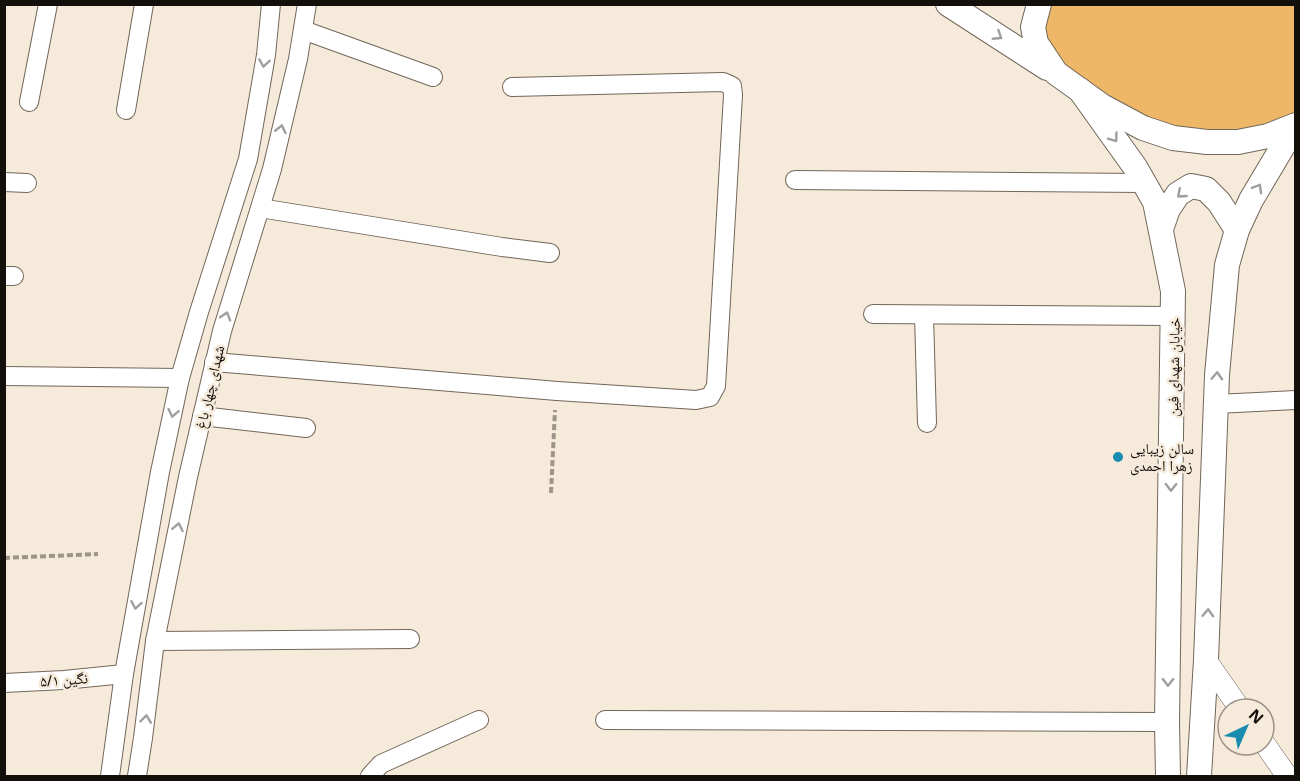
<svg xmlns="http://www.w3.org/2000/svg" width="1300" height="781" viewBox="0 0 1300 781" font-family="'Noto Sans','Noto Naskh Arabic',sans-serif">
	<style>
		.green { fill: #eeb767 }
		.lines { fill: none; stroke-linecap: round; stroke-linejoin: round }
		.minor-casing { stroke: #716659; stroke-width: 20 }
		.tertiary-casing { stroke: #716659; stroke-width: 22 }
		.secondary-casing { stroke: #716659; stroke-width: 26 }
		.path { stroke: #9e958a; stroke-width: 4; stroke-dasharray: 6 3; stroke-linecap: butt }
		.minor { stroke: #fff; stroke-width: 18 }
		.tertiary { stroke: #fff; stroke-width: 21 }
		.secondary { stroke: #fff; stroke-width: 24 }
		.oneway { stroke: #a19f9d }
		.poi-dot { fill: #198cb0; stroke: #f6eadb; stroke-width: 2 }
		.labels { text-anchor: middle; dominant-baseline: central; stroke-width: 5; stroke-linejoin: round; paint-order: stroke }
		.street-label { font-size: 15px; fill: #130f0a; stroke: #f6eadb }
		.poi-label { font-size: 15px; fill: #130f0a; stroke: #f6eadb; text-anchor: start }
	</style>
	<rect width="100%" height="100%" fill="#f6eadb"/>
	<!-- green -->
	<polygon class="green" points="1044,5 1295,5 1295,121 1209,138 1105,102 1041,43"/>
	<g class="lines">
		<defs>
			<g id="minor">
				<polyline points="303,30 433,77"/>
				<polyline points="29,102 48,4"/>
				<polyline points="126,110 144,4"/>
				<polyline points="795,180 1144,183"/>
				<polyline points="4,182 27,183"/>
				<polyline points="260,208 502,247 550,253"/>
				<polyline points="4,276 14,276"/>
				<polyline points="873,314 1173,316"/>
				<polyline points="924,315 927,423"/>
				<polyline points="214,362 557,391 696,400 710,397 716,386 733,95 732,86 723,82 512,87"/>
				<polyline points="4,376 180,378"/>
				<polyline points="1216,404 1296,400"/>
				<polyline points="202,416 306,428"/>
				<polyline points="155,641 410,639"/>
				<polyline points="4,683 64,680 124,674"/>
				<polyline points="605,720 1167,722"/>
				<polyline points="110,776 124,674 160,472 180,378 199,312 248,159 266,55 271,4"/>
				<polyline points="137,776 143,738 155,641 188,477 222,331 272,169 298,59 307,4"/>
				<polyline points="370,776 381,764 479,720"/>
			</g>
			<g id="tertiary">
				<polyline points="1206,660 1240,709"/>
				<polyline points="1264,743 1287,776"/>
			</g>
			<g id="secondary">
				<polyline points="948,4 1047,68"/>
				<polyline points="1039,4 1033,27 1036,43 1056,73 1102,106 1143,128 1173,138 1207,142 1238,142 1268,136 1296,125"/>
				<polyline points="1080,90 1135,167 1155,202 1173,291 1167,722 1168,776"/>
				<polyline points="1161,229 1168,209 1178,194 1191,186 1206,189 1219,202 1237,230"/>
				<polyline points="1199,776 1206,660 1217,375 1227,265 1237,230 1251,200 1295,126"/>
			</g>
		</defs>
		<!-- minor casing -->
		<use href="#minor" class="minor-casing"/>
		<!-- tertiary casing -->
		<use href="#tertiary" class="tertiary-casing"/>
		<!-- secondary casing -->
		<use href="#secondary" class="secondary-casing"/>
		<!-- path -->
		<g class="path">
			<polyline points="551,493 555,410"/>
			<polyline points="4,558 98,554"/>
		</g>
		<!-- minor -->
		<use href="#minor" class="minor"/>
		<!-- tertiary -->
		<use href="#tertiary" class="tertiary"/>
		<!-- secondary -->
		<use href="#secondary" class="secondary"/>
	</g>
	<!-- one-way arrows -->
	<defs><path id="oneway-chevron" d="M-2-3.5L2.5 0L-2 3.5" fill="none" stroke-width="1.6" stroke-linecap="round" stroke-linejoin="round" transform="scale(1.5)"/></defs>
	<g class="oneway">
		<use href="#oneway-chevron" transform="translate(998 36) rotate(33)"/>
		<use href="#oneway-chevron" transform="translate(264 63) rotate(99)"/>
		<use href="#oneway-chevron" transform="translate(281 129) rotate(-77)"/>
		<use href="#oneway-chevron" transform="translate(1114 138) rotate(54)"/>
		<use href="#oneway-chevron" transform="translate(1258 188) rotate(-60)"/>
		<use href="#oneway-chevron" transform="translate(1181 194) rotate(139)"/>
		<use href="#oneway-chevron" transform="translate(226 316) rotate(-73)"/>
		<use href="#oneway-chevron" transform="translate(1217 376) rotate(-87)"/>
		<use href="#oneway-chevron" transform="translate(173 413) rotate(102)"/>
		<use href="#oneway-chevron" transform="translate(1171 487) rotate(91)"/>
		<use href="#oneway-chevron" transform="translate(178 527) rotate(-79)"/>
		<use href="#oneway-chevron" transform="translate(136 605) rotate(100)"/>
		<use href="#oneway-chevron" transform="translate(1208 613) rotate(-88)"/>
		<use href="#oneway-chevron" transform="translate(1168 682) rotate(91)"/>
		<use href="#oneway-chevron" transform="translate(146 719) rotate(-83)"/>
	</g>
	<!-- markers -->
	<circle class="poi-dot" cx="1118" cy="457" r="6"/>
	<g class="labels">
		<!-- street labels -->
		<g class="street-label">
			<text transform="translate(1173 367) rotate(-89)">خیابان شهدای فین</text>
			<text transform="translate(209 387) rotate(-77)">شهدای چهار باغ</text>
			<text transform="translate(64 679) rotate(-4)">نگین ۵/۱</text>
		</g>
		<!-- poi labels -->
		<g class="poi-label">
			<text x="1130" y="448">سالن‌ زیبایی<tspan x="1130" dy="17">زهرا احمدی</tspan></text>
		</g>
	</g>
	<!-- border -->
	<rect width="1300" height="781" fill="none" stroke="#130f0a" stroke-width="12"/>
	<!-- north arrow -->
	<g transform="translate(1246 727) rotate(44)"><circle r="28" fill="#f6eadb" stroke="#9b9287" stroke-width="1.5"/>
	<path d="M0-4.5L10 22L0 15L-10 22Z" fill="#198cb0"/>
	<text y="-9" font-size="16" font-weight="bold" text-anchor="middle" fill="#130f0a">N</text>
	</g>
</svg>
